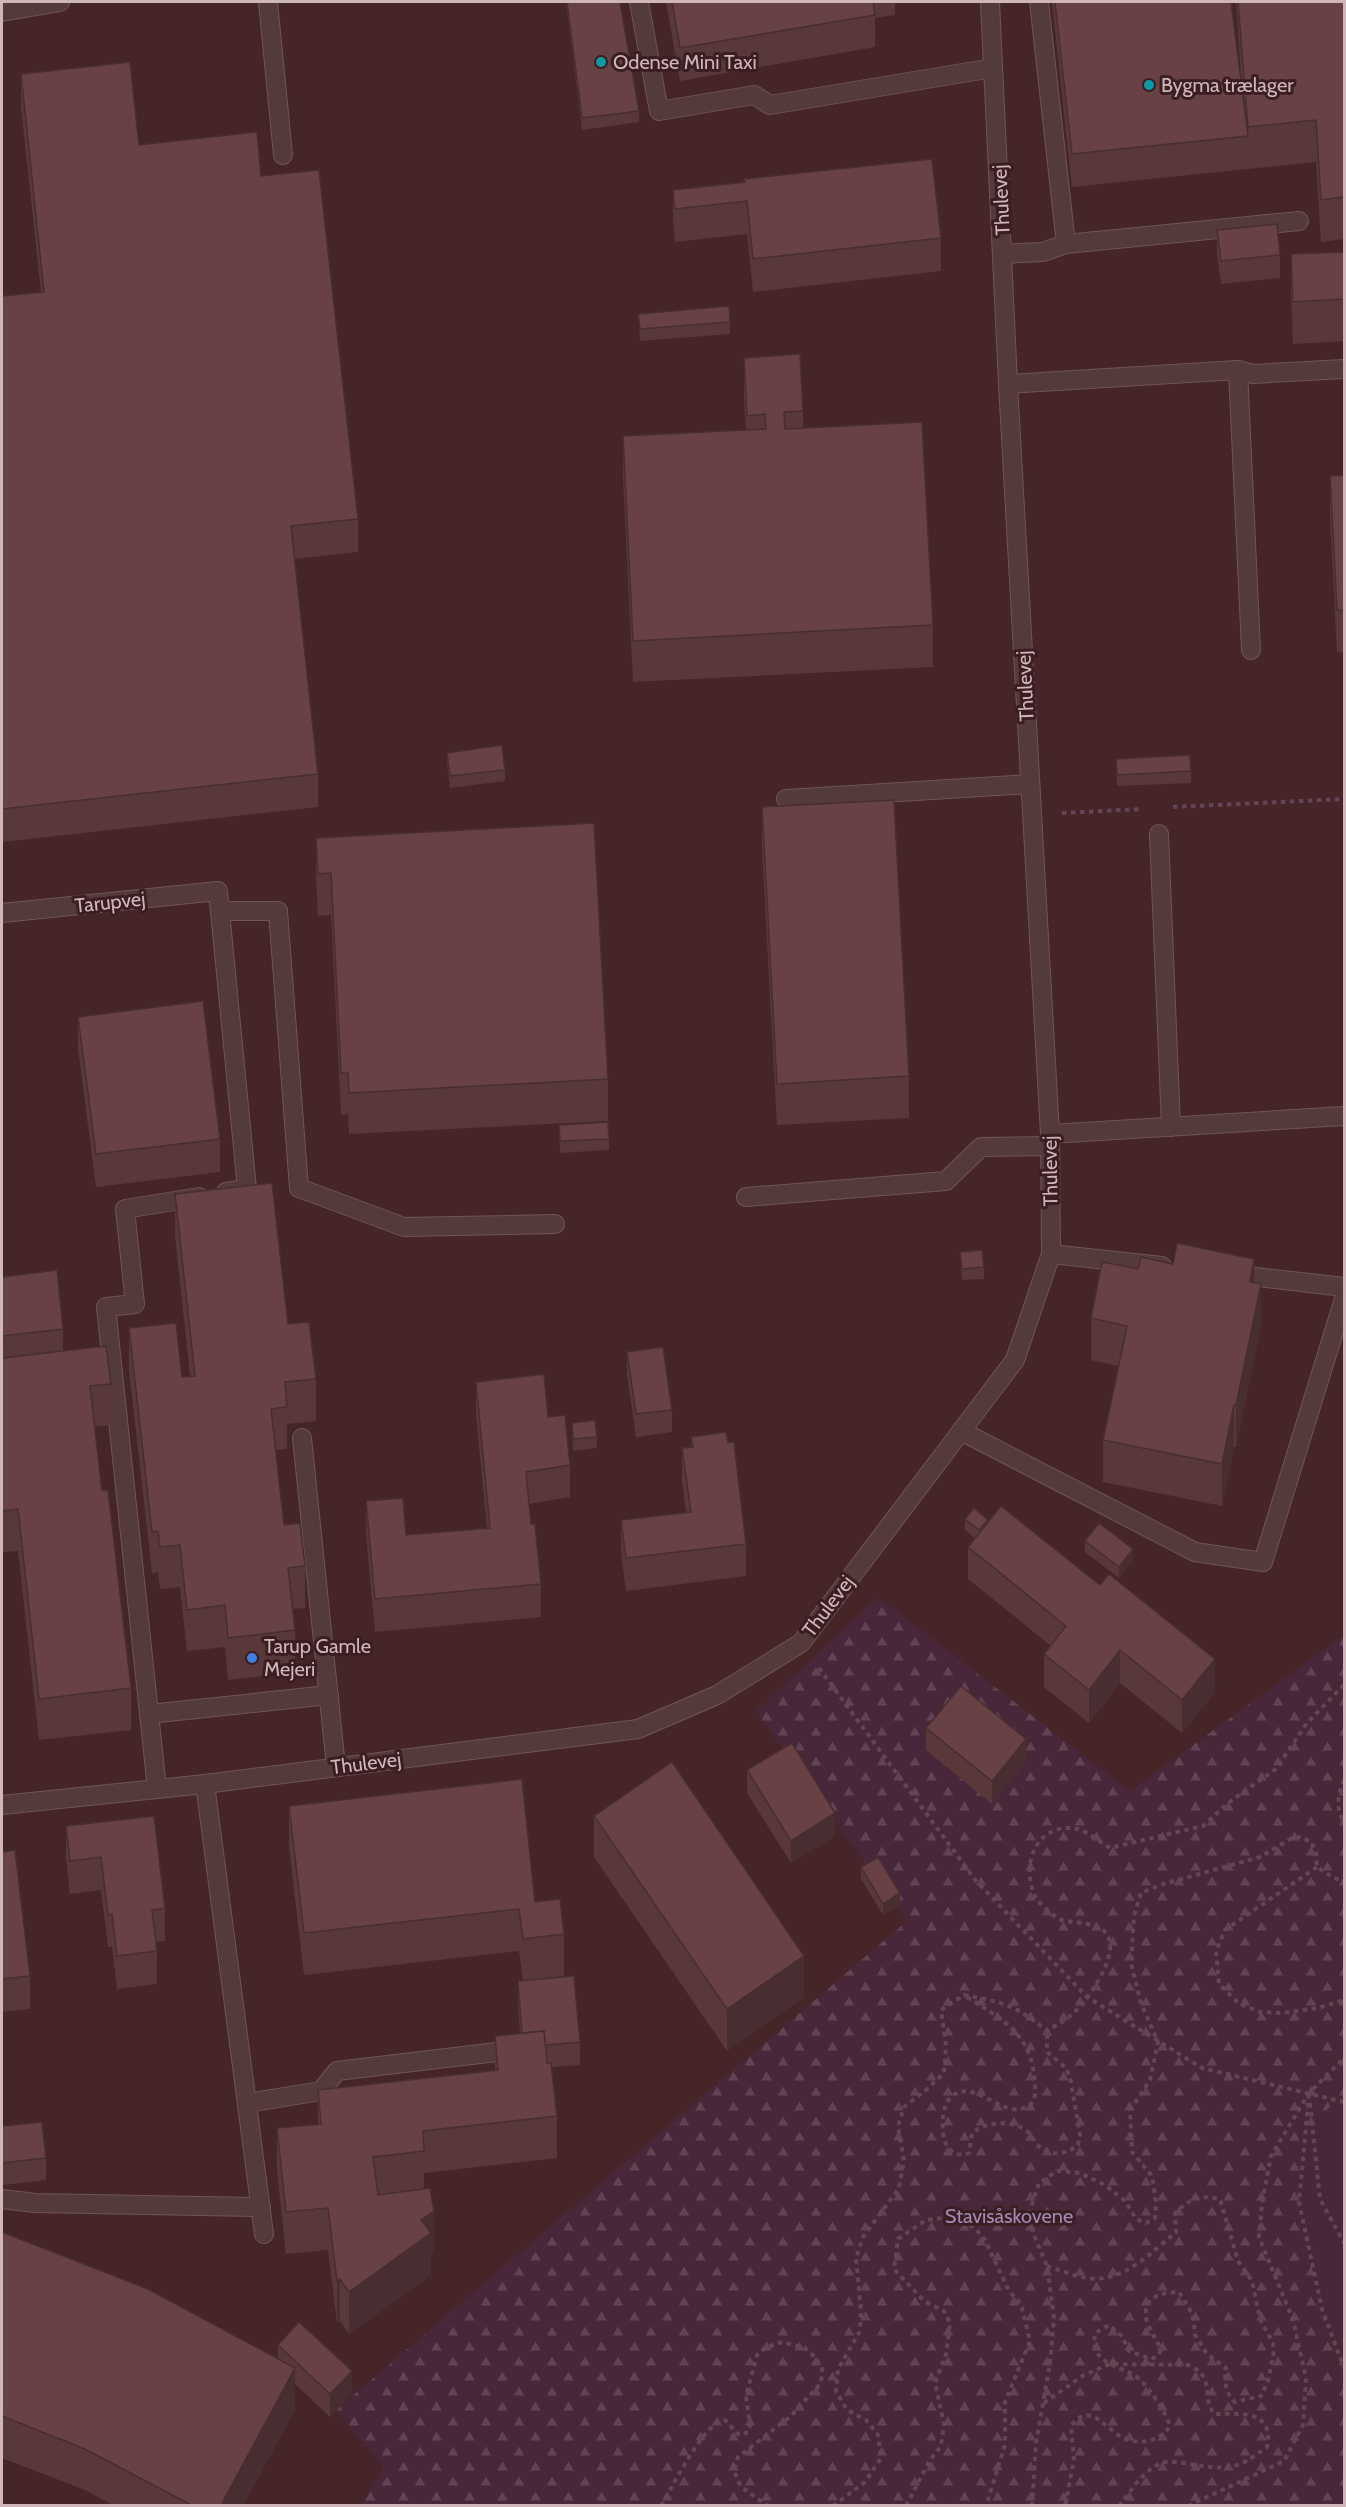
<svg xmlns="http://www.w3.org/2000/svg" width="1346" height="2507" viewBox="0 0 1346 2507" font-family="Cabin,sans-serif">
	<style>
		.grass { fill: #472739 }
		.forest { fill: url(#forest-firs) }
		.lines { fill: none; stroke-linecap: round; stroke-linejoin: round }
		.minor-casing { stroke: #705557; stroke-width: 20 }
		.path { stroke: #634556; stroke-width: 4; stroke-dasharray: 4.5 4.5; stroke-linecap: butt }
		.minor { stroke: #553a3c; stroke-width: 18 }
		.wall { fill: #59383a }
		.shaded-wall { fill: #482e30 }
		.building { fill: #674144; stroke: #482e30; stroke-width: 1.5 }
		.culture-dot { fill: #0f9aa8; stroke: #3b1e21; stroke-width: 2 }
		.shop-dot { fill: #3f7fe0; stroke: #3b1e21; stroke-width: 2 }
		.labels { text-anchor: middle; dominant-baseline: central; stroke-width: 6; stroke-linejoin: round; paint-order: stroke }
		.poi-label { font-size: 20px; fill: #cfb7b9; stroke: #3b1e21; text-anchor: start }
		.street-label { font-size: 20px; fill: #cfb7b9; stroke: #3b1e21 }
		.park-label { font-size: 20px; fill: #a189b5; stroke: #3b1e21 }
	</style>
	<defs>
		<pattern id="forest-firs" width="22" height="20" patternUnits="userSpaceOnUse" patternTransform="scale(1.5)"><rect width="22" height="20" fill="#472739"/><path d="M5 1l3.5 6h-7zM16 11l3.5 6h-7z" fill="#604454"/></pattern>
	</defs>
	<rect width="100%" height="100%" fill="#462528"/>
	<!-- grass -->
	<polygon class="grass" points="1335,2100 1344,2103 1344,2368 1322,2309 1299,2213 1304,2139"/>
	<!-- forest -->
	<polygon class="forest" points="878,1597 1130,1791 1344,1635 1344,2103 1335,2100 1304,2139 1299,2213 1322,2309 1344,2368 1344,2505 361,2505 384,2468 336,2410 907,1921 756,1711"/>
	<g class="lines">
		<defs>
			<g id="minor">
				<polyline points="268,2 283,155"/>
				<polyline points="639,2 659,111 754,95 770,105 993,68"/>
				<polyline points="1039,2 1066,244 1299,221"/>
				<polyline points="2,12 60,2"/>
				<polyline points="1003,254 1043,252 1066,244"/>
				<polyline points="1238,370 1253,374 1344,369"/>
				<polyline points="1008,384 1238,370 1251,650"/>
				<polyline points="786,799 1030,784"/>
				<polyline points="1159,834 1171,1127"/>
				<polyline points="220,911 278,911 299,1188 404,1227 555,1224"/>
				<polyline points="2,913 218,891 247,1189 226,1192"/>
				<polyline points="1050,1134 1344,1116"/>
				<polyline points="746,1197 946,1181 981,1147 1050,1146"/>
				<polyline points="1051,1254 1162,1266"/>
				<polyline points="1231,1274 1344,1287"/>
				<polyline points="961,1431 1195,1552 1263,1562 1344,1299"/>
				<polyline points="302,1438 336,1767"/>
				<polyline points="149,1714 329,1695"/>
				<polyline points="205,1784 264,2234"/>
				<polyline points="157,1789 106,1307 135,1304 125,1209 199,1197"/>
				<polyline points="2,1805 205,1784 638,1729 717,1695 801,1643 1015,1360 1051,1254 1050,1134 1008,384 990,2"/>
				<polyline points="247,2103 321,2091 337,2071 505,2051"/>
				<polyline points="2,2199 35,2203 261,2207"/>
			</g>
		</defs>
		<!-- minor casing -->
		<use href="#minor" class="minor-casing"/>
		<!-- path -->
		<g class="path">
			<polyline points="1173,807 1344,799"/>
			<polyline points="1062,813 1142,809"/>
			<polyline points="819,1668 976,1881 1087,1997 1202,2068 1344,2102"/>
			<path d="M1344,1780C1338,1794 1335,1809 1344,1822"/>
			<polyline points="1317,1867 1225,1930 1216,1951 1219,1984 1238,2003 1260,2012 1282,2013 1318,2008 1344,2000"/>
			<path d="M967,1997C1006,2022 1033,2035 1035,2086C1036,2096 1034,2105 1024,2108C1000,2117 974,2077 951,2097C943,2104 942,2121 943,2132C944,2146 953,2159 969,2153L972,2133C987,2121 1014,2119 1029,2133C1033,2137 1035,2144 1040,2147C1052,2157 1067,2154 1078,2145L1080,2135L1070,2077L1065,2067L1047,2052V2031"/>
			<polyline points="1309,2094 1299,2202 1322,2309 1344,2368"/>
			<polyline points="1310,2103 1320,2199 1344,2243"/>
			<path d="M1047,2266C1060,2270 1074,2276 1087,2278C1122,2284 1152,2252 1176,2232L1175,2213C1193,2197 1197,2195 1220,2199L1238,2261L1252,2281L1260,2319L1273,2343L1274,2351L1268,2381L1261,2396L1235,2402C1225,2393 1224,2381 1226,2368L1207,2354L1195,2335L1193,2315L1179,2292C1163,2292 1143,2296 1146,2318C1148,2328 1157,2340 1161,2350L1158,2356L1151,2359L1129,2351L1122,2336L1109,2325L1095,2333C1090,2367 1120,2363 1139,2379C1150,2388 1166,2413 1170,2426C1160,2442 1137,2446 1121,2437C1103,2426 1089,2401 1071,2426L1074,2460L1065,2506"/>
			<path d="M1044,2403L1084,2375L1110,2364L1188,2365C1217,2377 1200,2395 1214,2414C1241,2414 1274,2409 1267,2447C1235,2471 1228,2470 1189,2464C1181,2463 1170,2460 1162,2463C1144,2469 1131,2491 1119,2506"/>
			<path d="M661,2506C671,2489 706,2419 725,2420L738,2434L743,2435L749,2431L750,2425L746,2396L757,2355L765,2348L782,2342L805,2348L815,2357L822,2368L821,2383L791,2416L738,2457L734,2471L741,2487L768,2506"/>
			<path d="M833,2506L865,2482L881,2458L878,2435L866,2420L847,2410L836,2391L838,2369L860,2331L861,2311L856,2258L863,2237L899,2188L904,2161L898,2126L904,2107L926,2090L944,2073L946,2046L941,2010L964,1995C1002,2002 1016,2005 1047,2031C1054,2026 1063,2022 1070,2016C1086,2003 1108,1970 1110,1950C1113,1920 1080,1925 1062,1920C1055,1918 1038,1903 1035,1896C1020,1864 1037,1821 1078,1829C1088,1832 1100,1842 1110,1848L1203,1826L1228,1803L1276,1769L1307,1723L1344,1685"/>
			<polyline points="906,2506 930,2460 941,2446 944,2424 935,2383 946,2354 950,2323 944,2311 924,2301 894,2269 898,2239 926,2220 959,2216 983,2236 1009,2291 1021,2304 1030,2341 1005,2402 1005,2445 986,2506"/>
			<polyline points="1032,2506 1036,2443 1050,2363 1054,2318 1047,2266 1033,2233 1030,2210 1039,2183 1057,2171 1080,2173 1105,2185 1125,2201 1136,2219 1146,2223 1155,2218 1156,2203 1152,2176 1132,2152 1130,2110 1150,2080 1158,2042 1141,2003 1131,1964 1134,1916 1141,1893 1160,1885 1260,1857 1292,1838 1301,1837 1311,1842 1316,1852 1317,1867 1334,1878 1344,1881"/>
			<polyline points="1188,2506 1284,2461 1303,2425 1306,2378 1293,2320 1259,2237 1262,2203 1271,2156 1309,2093 1344,2058"/>
		</g>
		<!-- minor -->
		<use href="#minor" class="minor"/>
	</g>
	<!-- wall -->
	<g class="wall">
		<polygon points="566,2 620,2 639,111 639,122 582,130"/>
		<polygon points="666,2 895,2 895,15 875,18 875,47 680,81"/>
		<polygon points="1052,2 1231,2 1241,78 1236,2 1344,2 1344,239 1321,242 1316,162 1072,187"/>
		<polygon points="21,74 139,145 261,176 358,519 358,552 294,559 318,774 318,807 2,842 2,296 41,292 21,107"/>
		<polygon points="744,179 941,238 941,271 753,292 747,234 675,242 673,223 673,190 744,182"/>
		<polygon points="1217,230 1280,255 1280,278 1221,284 1217,253"/>
		<polygon points="1344,252 1344,341 1293,344 1291,296 1291,254"/>
		<polygon points="638,314 730,322 730,334 640,341"/>
		<polygon points="744,358 803,411 803,429 933,625 933,667 633,682 623,478 623,436 746,430 744,399"/>
		<polygon points="1344,475 1344,652 1337,652 1330,518 1330,476"/>
		<polygon points="447,753 505,770 505,781 450,788 447,764"/>
		<polygon points="1116,759 1191,771 1191,783 1117,786"/>
		<polygon points="762,807 909,1076 909,1118 777,1125 762,849"/>
		<polygon points="316,838 608,1079 608,1121 349,1134 348,1114 341,1115 331,915 318,916 316,880"/>
		<polygon points="78,1017 220,1139 220,1172 96,1187 78,1049"/>
		<polygon points="559,1125 609,1139 609,1150 560,1153"/>
		<polygon points="175,1194 288,1324 316,1379 316,1421 287,1424 287,1449 276,1450 284,1525 305,1566 305,1608 293,1609 295,1630 295,1672 228,1680 225,1647 187,1651 180,1587 160,1589 158,1572 152,1573 129,1370 129,1328 182,1377 190,1376 175,1236"/>
		<polygon points="960,1252 984,1267 984,1279 962,1280"/>
		<polygon points="1138,1269 1254,1282 1261,1325 1236,1447 1234,1447 1222,1506 1103,1482 1103,1440 1119,1366 1091,1360 1091,1318"/>
		<polygon points="2,1277 63,1329 63,1351 111,1384 111,1425 95,1427 102,1491 131,1688 131,1730 39,1740 18,1551 2,1552"/>
		<polygon points="627,1352 672,1410 672,1432 636,1437 627,1374"/>
		<polygon points="476,1382 548,1417 570,1465 570,1497 529,1504 531,1524 541,1584 541,1617 375,1632 366,1534 366,1501 406,1535 487,1528 476,1415"/>
		<polygon points="572,1423 597,1437 597,1448 573,1451"/>
		<polygon points="691,1437 746,1544 746,1576 626,1591 621,1553 621,1520 686,1512 682,1481 682,1448 691,1447"/>
		<polygon points="965,1519 988,1522 1215,1692 1182,1733 1120,1683 1089,1723 1044,1687 1044,1654 1051,1646 968,1579 968,1547 975,1538 965,1530"/>
		<polygon points="1085,1541 1133,1560 1119,1578 1085,1552"/>
		<polygon points="926,1728 1026,1762 992,1804 926,1750"/>
		<polygon points="747,1770 835,1836 791,1863 747,1793"/>
		<polygon points="289,1806 535,1902 564,1934 564,1976 523,1981 519,1951 304,1975 289,1847"/>
		<polygon points="594,1816 804,1997 727,2051 594,1857"/>
		<polygon points="66,1826 165,1908 165,1941 156,1942 157,1951 157,1984 117,1989 112,1947 108,1947 101,1890 70,1894 66,1859"/>
		<polygon points="2,1852 30,1976 30,2009 2,2012"/>
		<polygon points="861,1867 900,1905 883,1915 861,1879"/>
		<polygon points="518,1981 580,2042 580,2065 552,2067 557,2116 557,2158 424,2173 424,2189 434,2252 431,2255 431,2275 349,2334 340,2321 337,2323 328,2250 286,2254 277,2170 277,2128 318,2124 318,2090 495,2070 495,2036 520,2033 518,2004"/>
		<polygon points="2,2126 46,2158 46,2180 2,2185"/>
		<polygon points="2,2232 278,2359 278,2345 352,2394 330,2417 295,2384 295,2410 243,2505 113,2505 85,2490 2,2458"/>
	</g>
	<!-- shaded-wall -->
	<g class="shaded-wall">
		<polygon points="1254,1259 1254,1301 1250,1282"/>
		<polygon points="1261,1284 1261,1325 1236,1447 1236,1405"/>
		<polygon points="1234,1405 1234,1447 1222,1506 1222,1464"/>
		<polygon points="1133,1549 1133,1560 1119,1578 1119,1567"/>
		<polygon points="1120,1650 1120,1683 1089,1723 1089,1690"/>
		<polygon points="1215,1659 1215,1692 1182,1733 1182,1700"/>
		<polygon points="1026,1739 1026,1762 992,1804 992,1781"/>
		<polygon points="835,1813 835,1836 791,1863 791,1841"/>
		<polygon points="900,1893 900,1905 883,1915 883,1904"/>
		<polygon points="804,1956 804,1997 727,2051 727,2009"/>
		<polygon points="434,2211 434,2252 431,2255 431,2275 349,2334 349,2292 421,2220"/>
		<polygon points="340,2279 340,2321 337,2323 337,2281"/>
		<polygon points="295,2368 295,2410 243,2505 221,2505"/>
		<polygon points="352,2371 352,2394 330,2417 330,2394"/>
	</g>
	<!-- building -->
	<g class="building">
		<polygon points="567,2 620,2 639,111 582,118"/>
		<polygon points="672,2 873,2 875,15 680,48"/>
		<polygon points="1055,2 1231,2 1248,136 1072,154"/>
		<polygon points="1238,2 1344,2 1344,197 1321,200 1316,120 1248,127"/>
		<polygon points="130,62 139,145 257,132 261,176 319,170 358,519 291,526 318,774 2,809 2,296 44,292 21,74"/>
		<polygon points="932,159 941,238 753,259 747,201 675,209 673,190 745,182 744,179"/>
		<polygon points="1277,224 1280,255 1221,261 1217,230"/>
		<polygon points="1344,252 1344,299 1293,302 1291,254"/>
		<polygon points="729,306 730,322 640,329 638,314"/>
		<polygon points="800,354 803,411 784,412 785,429 922,422 933,625 633,641 623,436 766,429 765,414 747,416 744,358"/>
		<polygon points="1344,475 1344,610 1337,610 1330,476"/>
		<polygon points="502,745 505,770 450,776 447,753"/>
		<polygon points="1190,755 1191,771 1117,775 1116,759"/>
		<polygon points="894,800 909,1076 777,1084 762,807"/>
		<polygon points="594,823 608,1079 349,1093 348,1073 341,1073 331,873 318,874 316,838"/>
		<polygon points="203,1001 220,1139 96,1154 78,1017"/>
		<polygon points="608,1122 609,1139 560,1141 559,1125"/>
		<polygon points="272,1183 288,1324 309,1322 316,1379 285,1382 287,1407 271,1409 284,1525 300,1523 305,1566 288,1568 295,1630 228,1638 225,1605 187,1610 180,1545 160,1547 158,1531 152,1532 129,1328 176,1323 182,1377 195,1376 175,1194"/>
		<polygon points="1177,1243 1254,1259 1250,1282 1261,1284 1236,1405 1234,1405 1222,1464 1103,1440 1127,1326 1091,1318 1102,1262 1138,1269 1141,1257 1173,1264"/>
		<polygon points="982,1250 984,1267 962,1269 960,1252"/>
		<polygon points="57,1270 63,1329 2,1336 2,1277"/>
		<polygon points="106,1346 111,1384 90,1386 102,1491 108,1490 131,1688 39,1699 18,1509 2,1511 2,1358"/>
		<polygon points="663,1347 672,1410 636,1414 627,1352"/>
		<polygon points="544,1374 548,1417 565,1415 570,1465 526,1472 531,1524 535,1524 541,1584 375,1599 366,1501 403,1498 406,1535 490,1528 476,1382"/>
		<polygon points="595,1420 597,1437 573,1439 572,1423"/>
		<polygon points="726,1432 728,1443 734,1442 746,1544 626,1558 621,1520 691,1512 682,1448 693,1447 691,1437"/>
		<polygon points="1001,1506 1100,1585 1109,1574 1215,1659 1182,1700 1120,1650 1089,1690 1044,1654 1066,1626 968,1547"/>
		<polygon points="974,1508 988,1520 979,1530 965,1519"/>
		<polygon points="1099,1523 1133,1549 1119,1567 1085,1541"/>
		<polygon points="961,1686 1026,1739 992,1781 926,1728"/>
		<polygon points="792,1743 835,1813 791,1841 747,1770"/>
		<polygon points="672,1762 804,1956 727,2009 594,1816"/>
		<polygon points="522,1779 535,1902 560,1899 564,1934 523,1939 519,1909 304,1933 289,1806"/>
		<polygon points="154,1816 165,1908 152,1910 157,1951 117,1956 112,1914 108,1915 101,1857 70,1861 66,1826"/>
		<polygon points="15,1850 30,1976 2,1979 2,1852"/>
		<polygon points="878,1857 900,1893 883,1904 861,1867"/>
		<polygon points="574,1976 580,2042 545,2045 544,2031 522,2033 518,1981"/>
		<polygon points="544,2031 547,2063 551,2063 557,2116 423,2131 424,2151 373,2157 378,2195 430,2188 434,2211 421,2220 431,2233 349,2292 340,2279 337,2281 328,2208 286,2212 277,2128 321,2124 318,2090 498,2070 495,2036"/>
		<polygon points="42,2122 46,2158 2,2163 2,2126"/>
		<polygon points="2,2232 148,2289 295,2368 221,2505 191,2505 85,2449 2,2416"/>
		<polygon points="299,2322 352,2371 330,2394 278,2345"/>
	</g>
	<!-- markers -->
	<g class="culture-dot">
		<circle cx="601" cy="62" r="6"/>
		<circle cx="1149" cy="85" r="6"/>
	</g>
	<circle class="shop-dot" cx="252" cy="1658" r="6"/>
	<g class="labels">
		<!-- poi labels -->
		<g class="poi-label">
			<text x="613" y="62">Odense Mini Taxi</text>
			<text x="1161" y="85">Bygma trælager</text>
			<text x="264" y="1646">Tarup Gamle<tspan x="264" dy="23">Mejeri</tspan></text>
		</g>
		<!-- street labels -->
		<g class="street-label">
			<text transform="translate(1001 200) rotate(-93)">Thulevej</text>
			<text transform="translate(1025 686) rotate(-93)">Thulevej</text>
			<text transform="translate(110 902) rotate(-6)">Tarupvej</text>
			<text transform="translate(1050 1171) rotate(-91)">Thulevej</text>
			<text transform="translate(828 1606) rotate(-53)">Thulevej</text>
			<text transform="translate(366 1763) rotate(-7)">Thulevej</text>
		</g>
		<!-- park labels -->
		<g class="park-label">
			<text x="1009" y="2216">Stavisåskovene</text>
		</g>
	</g>
	<!-- border -->
	<rect width="1346" height="2507" fill="none" stroke="#cfb7b9" stroke-width="6"/>
</svg>
